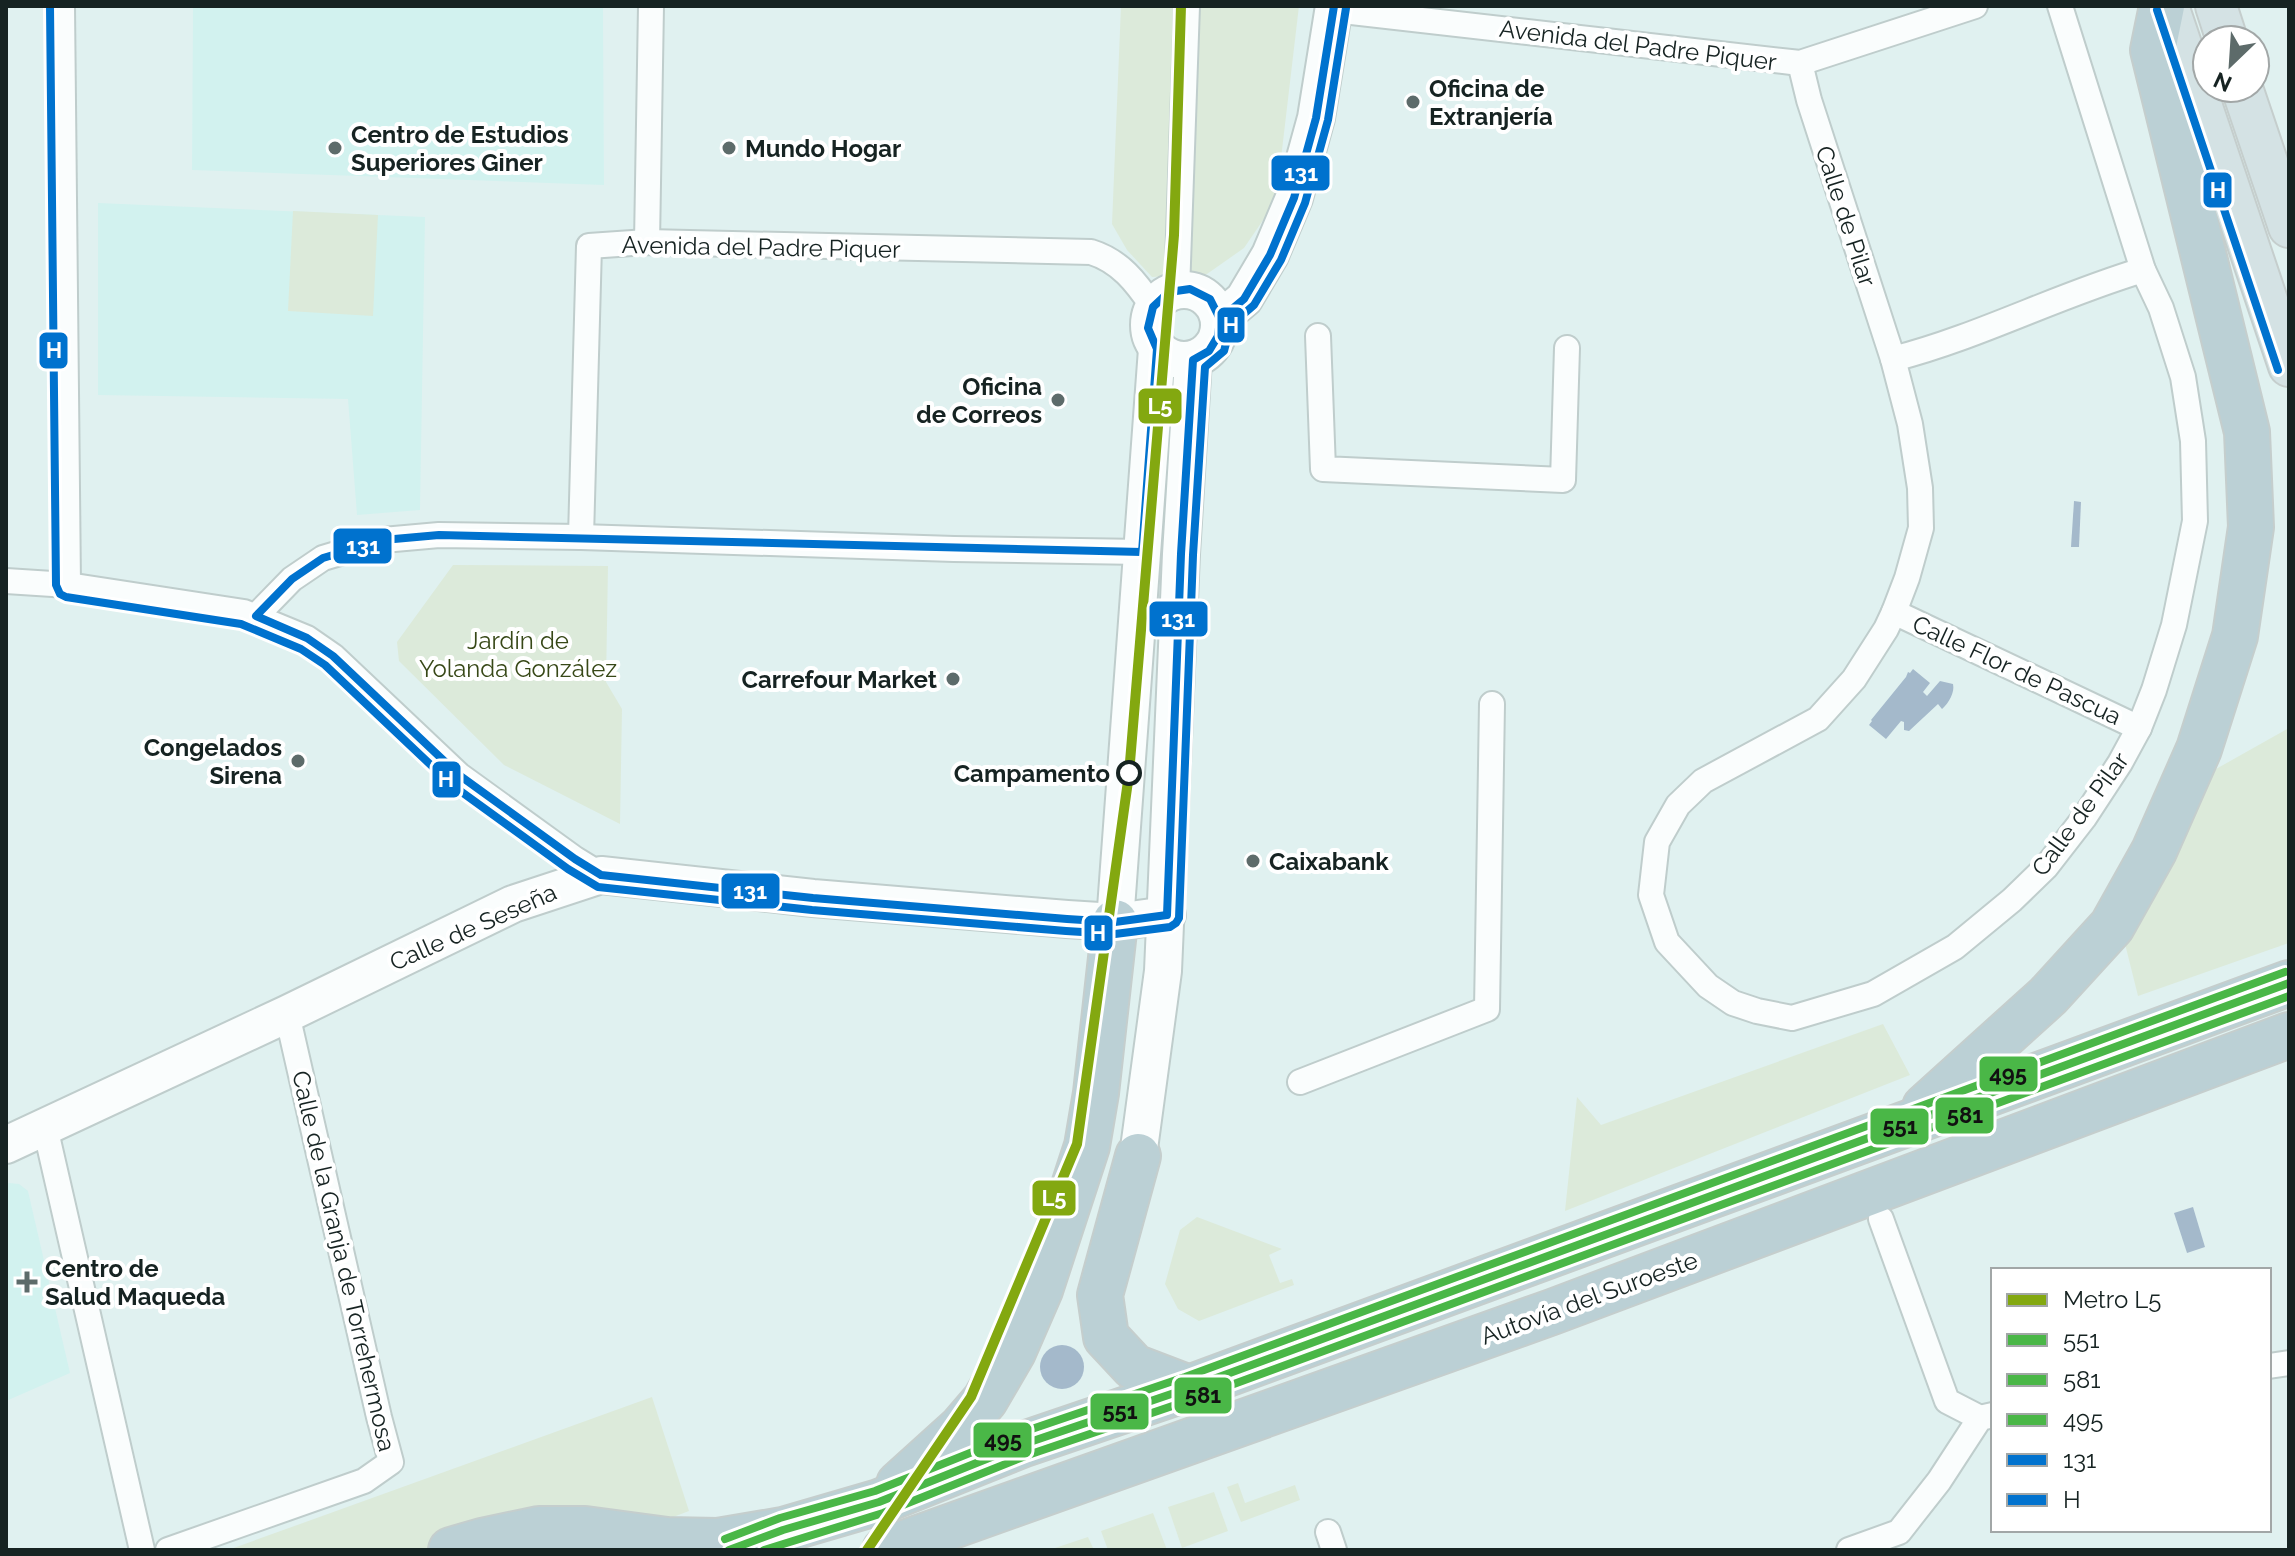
<svg xmlns="http://www.w3.org/2000/svg" width="2295" height="1556" viewBox="0 0 2295 1556" font-family="Raleway,sans-serif">
	<style>
		.built { fill: #d2f2ef }
		.green { fill: #dceada }
		.water { fill: #a4b9cb }
		.lines { fill: none; stroke-linecap: round; stroke-linejoin: round }
		.street-casing { stroke: #bfcdcc; stroke-width: 28 }
		.secondary-casing { stroke: #bfcdcc; stroke-width: 40 }
		.primary-casing { stroke: #c5cecd; stroke-width: 44 }
		.highway-casing { stroke: #c5cecd; stroke-width: 48 }
		.street { stroke: #fafdfd; stroke-width: 24 }
		.secondary { stroke: #fafdfd; stroke-width: 36 }
		.primary { stroke: #d4e2e4; stroke-width: 40 }
		.highway { stroke: #bbd0d5; stroke-width: 44 }
		.bus-1-casing { stroke: #fff; stroke-width: 14 }
		.bus-2-casing { stroke: #fff; stroke-width: 14 }
		.bus-3-casing { stroke: #fff; stroke-width: 14 }
		.bus-4-casing { stroke: #fff; stroke-width: 14 }
		.bus-5-casing { stroke: #fff; stroke-width: 14 }
		.bus-1 { stroke: #4ab747; stroke-width: 8 }
		.bus-2 { stroke: #4ab747; stroke-width: 8 }
		.bus-3 { stroke: #4ab747; stroke-width: 8 }
		.bus-4 { stroke: #0072ce; stroke-width: 8 }
		.bus-5 { stroke: #0072ce; stroke-width: 8 }
		.metro-1-casing { stroke: #fff; stroke-width: 16 }
		.metro-1 { stroke: #83a810; stroke-width: 10 }
		.poi-dot { fill: #5d6b6a; stroke: #fff; stroke-width: 3 }
		.stop-dot { fill: #fff; stroke: #162322; stroke-width: 4 }
		.labels { text-anchor: middle; dominant-baseline: central; stroke-width: 8; stroke-linejoin: round; paint-order: stroke }
		.street-label { font-size: 24px; fill: #162322; stroke: #fff }
		.poi-label { font-size: 24px; font-weight: bold; fill: #162322; stroke: #fff; text-anchor: start }
		.park-label { font-size: 24px; fill: #374817; stroke: #fff }
		.stop-label { font-size: 24px; font-weight: bold; fill: #162322; stroke: #fff; text-anchor: end }
		.line-badge { stroke: #fff; stroke-width: 3 }
		.badge-label { font-size: 22px; text-anchor: middle; font-weight: bold; fill: #fff }
		.pale-badge-label { font-size: 22px; text-anchor: middle; font-weight: bold; fill: #111 }
	</style>
	<rect width="100%" height="100%" fill="#e0f1f0"/>
	<!-- built -->
	<g class="built">
		<polygon points="193,6 603,6 604,185 192,170"/>
		<polygon points="98,203 425,217 420,510 357,515 348,399 98,395"/>
		<polygon points="9,1183 19,1184 28,1191 70,1373 6,1401 6,1185"/>
	</g>
	<!-- green -->
	<g class="green">
		<polygon points="1121,6 1299,6 1276,201 1244,248 1207,274 1152,277 1127,250 1112,224"/>
		<polygon points="293,211 378,215 373,316 288,311"/>
		<polygon points="453,565 608,566 606,682 622,709 620,824 504,765 399,661 397,642"/>
		<polygon points="2289,728 2289,943 2138,996 2120,924 2177,839 2216,769"/>
		<polygon points="1883,1024 1910,1075 1565,1211 1577,1097 1601,1125"/>
		<polygon points="1197,1217 1282,1249 1269,1255 1280,1283 1292,1279 1294,1285 1199,1321 1178,1309 1165,1284 1180,1230"/>
		<polygon points="652,1397 689,1511 586,1550 228,1550"/>
		<polygon points="1238,1483 1245,1503 1295,1485 1300,1500 1241,1522 1227,1487"/>
		<polygon points="1214,1492 1228,1531 1182,1548 1168,1507"/>
		<polygon points="1153,1513 1167,1550 1145,1548 1108,1550 1101,1531"/>
		<polygon points="1088,1537 1094,1550 1055,1550 1055,1548"/>
	</g>
	<!-- water -->
	<g class="water">
		<polygon points="2074,501 2081,502 2079,547 2071,547"/>
		<path d="M1913,669L1930,683L1923,692L1927,696L1940,681L1953,684C1955,692 1949,703 1942,709L1938,704L1909,731L1904,730V722L1901,721L1886,739L1869,725L1872,721L1871,720L1906,677L1908,672L1910,673Z"/>
		<polygon points="2193,1207 2205,1247 2187,1253 2174,1213"/>
		<circle cx="1062" cy="1367" r="22"/>
	</g>
	<g class="lines">
		<defs>
			<g id="street">
				<polyline points="62,6 68,585"/>
				<polyline points="1334,10 1800,63 1975,6"/>
				<polyline points="1800,63 1809,100 1893,359 1910,424 1920,488 1921,528 1907,578 1894,612 1886,629 1854,679 1818,719 1703,781 1678,805 1657,842 1651,895 1667,942 1708,986 1733,1003 1757,1011 1792,1018 1873,994 1955,947 2012,900 2046,867 2084,818 2120,763 2139,728 2154,690 2174,625 2195,521 2193,441 2183,377 2161,308 2143,270 2060,6"/>
				<polyline points="647,242 651,6"/>
				<polyline points="1177,291 1187,6"/>
				<polyline points="1318,336 1323,469 1563,480 1567,348"/>
				<path d="M1893,359C1979,337 2058,295 2143,270"/>
				<path d="M581,537L589,246L647,242L1091,252C1120,261 1136,282 1153,307"/>
				<polyline points="6,581 68,585 244,612 307,638 333,656 459,775 575,859 601,875"/>
				<polyline points="1894,612 2139,728"/>
				<polyline points="256,616 292,579 323,558 383,540 439,535 581,537 954,549 1142,552"/>
				<polyline points="1300,1082 1487,1009 1492,704"/>
				<polyline points="45,1127 142,1550"/>
				<polyline points="1881,1219 1947,1401 1980,1418"/>
				<polyline points="2269,1366 2289,1363"/>
				<polyline points="1328,1532 1334,1550"/>
				<polyline points="168,1550 364,1481 391,1462 379,1417 287,1014"/>
				<polyline points="1849,1550 1899,1532 1939,1481 1980,1418 1993,1415"/>
			</g>
			<g id="secondary">
				<circle cx="1184" cy="325" r="35"/>
				<polyline points="1220,319 1244,299 1270,255 1294,198 1316,118 1334,6"/>
				<polyline points="1115,922 1157,349"/>
				<polyline points="6,1145 287,1014 513,904 601,875 813,898 1067,919 1115,922 1167,915"/>
				<polyline points="1138,1156 1163,971 1181,554 1193,360"/>
			</g>
			<g id="primary">
				<polyline points="2168,6 2289,366"/>
				<polyline points="2216,6 2227,40"/>
				<polyline points="2242,88 2289,227"/>
			</g>
			<g id="highway">
				<polyline points="1925,1107 2048,996 2112,926 2154,851 2199,749 2235,636 2251,527 2247,432 2153,50 2162,6"/>
				<polyline points="1138,1156 1100,1295 1106,1337 1134,1367 1189,1388"/>
				<polyline points="899,1484 961,1428 985,1400 1013,1352 1040,1290 1087,1146 1096,1093 1115,922"/>
				<polyline points="451,1550 482,1541 539,1529 585,1529 667,1540 718,1541 783,1530 879,1502 1024,1444 1189,1388 2289,983"/>
				<polyline points="885,1550 1552,1312 2289,1035"/>
			</g>
		</defs>
		<!-- street casing -->
		<use href="#street" class="street-casing"/>
		<!-- secondary casing -->
		<use href="#secondary" class="secondary-casing"/>
		<!-- primary casing -->
		<use href="#primary" class="primary-casing"/>
		<!-- highway casing -->
		<use href="#highway" class="highway-casing"/>
		<!-- street -->
		<use href="#street" class="street"/>
		<!-- secondary -->
		<use href="#secondary" class="secondary"/>
		<!-- primary -->
		<use href="#primary" class="primary"/>
		<!-- highway -->
		<use href="#highway" class="highway"/>
		<defs>
			<polyline id="bus-1" points="729,1550 783,1530 879,1502 1024,1444 1189,1388 2289,983"/>
			<polyline id="bus-2" points="764,1550 883,1513 1028,1455 1193,1399 2289,996"/>
			<polyline id="bus-3" points="725,1539 780,1518 875,1491 1020,1433 1185,1377 2285,972"/>
			<g id="bus-4">
				<polygon points="1190,289 1210,299 1220,319 1218,336 1209,351 1193,360 1181,554 1167,915 1115,922 1067,919 813,898 601,875 575,859 459,775 333,656 307,638 256,616 292,579 323,558 383,540 439,535 1142,552 1157,349 1148,328 1153,307 1169,292"/>
				<polyline points="1220,319 1244,299 1270,255 1294,198 1316,118 1334,6"/>
			</g>
			<g id="bus-5">
				<polyline points="50,6 56,585 60,594 66,597 241,624 301,649 325,665 452,785 568,869 598,887 812,910 1066,931 1115,934 1170,927 1176,923 1179,918 1193,555 1205,367 1224,351 1231,325 1254,305 1281,260 1305,203 1328,120 1346,8"/>
				<polyline points="2157,10 2278,370"/>
			</g>
		</defs>
		<!-- bus-1 casing -->
		<use href="#bus-1" class="bus-1-casing"/>
		<!-- bus-2 casing -->
		<use href="#bus-2" class="bus-2-casing"/>
		<!-- bus-3 casing -->
		<use href="#bus-3" class="bus-3-casing"/>
		<!-- bus-4 casing -->
		<use href="#bus-4" class="bus-4-casing"/>
		<!-- bus-5 casing -->
		<use href="#bus-5" class="bus-5-casing"/>
		<!-- bus-1 -->
		<use href="#bus-1" class="bus-1"/>
		<!-- bus-2 -->
		<use href="#bus-2" class="bus-2"/>
		<!-- bus-3 -->
		<use href="#bus-3" class="bus-3"/>
		<!-- bus-4 -->
		<use href="#bus-4" class="bus-4"/>
		<!-- bus-5 -->
		<use href="#bus-5" class="bus-5"/>
		<defs>
			<polyline id="metro-1" points="867,1550 971,1397 1077,1144 1129,774 1174,235 1181,6"/>
		</defs>
		<!-- metro-1 casing -->
		<use href="#metro-1" class="metro-1-casing"/>
		<!-- metro-1 -->
		<use href="#metro-1" class="metro-1"/>
	</g>
	<!-- markers -->
	<g class="poi-dot">
		<circle cx="1413" cy="102" r="8"/>
		<circle cx="335" cy="148" r="8"/>
		<circle cx="729" cy="148" r="8"/>
		<circle cx="1058" cy="400" r="8"/>
		<circle cx="953" cy="679" r="8"/>
		<circle cx="298" cy="761" r="8"/>
		<circle cx="1253" cy="861" r="8"/>
		<path d="M23 1270h8v8h8v8h-8v8h-8v-8h-8v-8h8z"/>
	</g>
	<circle class="stop-dot" cx="1129" cy="773" r="11"/>
	<g class="labels">
		<!-- street labels -->
		<g class="street-label">
			<text transform="translate(1638 45) rotate(7)">Avenida del Padre Piquer</text>
			<text transform="translate(1846 216) rotate(72)">Calle de Pilar</text>
			<text transform="translate(761 247) rotate(1)">Avenida del Padre Piquer</text>
			<text transform="translate(2017 670) rotate(25)">Calle Flor de Pascua</text>
			<text transform="translate(2080 814) rotate(-54)">Calle de Pilar</text>
			<text transform="translate(473 927) rotate(-24)">Calle de Seseña</text>
			<text transform="translate(344 1261) rotate(77)">Calle de la Granja de Torrehermosa</text>
			<text transform="translate(1589 1298) rotate(-20)">Autovía del Suroeste</text>
		</g>
		<!-- poi labels -->
		<g class="poi-label">
			<text x="1429" y="88">Oficina de<tspan x="1429" dy="28">Extranjería</tspan></text>
			<text x="351" y="134">Centro de Estudios<tspan x="351" dy="28">Superiores Giner</tspan></text>
			<text x="745" y="148">Mundo Hogar</text>
			<text x="1042" y="386" text-anchor="end">Oficina<tspan x="1042" dy="28">de Correos</tspan></text>
			<text x="937" y="679" text-anchor="end">Carrefour Market</text>
			<text x="282" y="747" text-anchor="end">Congelados<tspan x="282" dy="28">Sirena</tspan></text>
			<text x="1269" y="861">Caixabank</text>
			<text x="45" y="1268">Centro de<tspan x="45" dy="28">Salud Maqueda</tspan></text>
		</g>
		<!-- park labels -->
		<g class="park-label">
			<text x="518" y="640">Jardín de<tspan x="518" dy="28">Yolanda González</tspan></text>
		</g>
		<!-- stop labels -->
		<g class="stop-label">
			<text x="1110" y="773">Campamento</text>
		</g>
	</g>
	<g class="line-badge">
		<rect x="1270" y="154" width="61" height="38" rx="8" fill="#0072ce"/>
		<rect x="2202" y="171" width="31" height="38" rx="8" fill="#0072ce"/>
		<rect x="1216" y="306" width="30" height="38" rx="8" fill="#0072ce"/>
		<rect x="38" y="331" width="31" height="39" rx="8" fill="#0072ce"/>
		<rect x="1137" y="387" width="46" height="38" rx="8" fill="#83a810"/>
		<rect x="332" y="527" width="61" height="38" rx="8" fill="#0072ce"/>
		<rect x="1148" y="600" width="61" height="38" rx="8" fill="#0072ce"/>
		<rect x="431" y="760" width="31" height="39" rx="8" fill="#0072ce"/>
		<rect x="720" y="872" width="61" height="38" rx="8" fill="#0072ce"/>
		<rect x="1083" y="914" width="31" height="38" rx="8" fill="#0072ce"/>
		<rect x="1978" y="1055" width="61" height="38" rx="8" fill="#4ab747"/>
		<rect x="1934" y="1096" width="61" height="39" rx="8" fill="#4ab747"/>
		<rect x="1869" y="1107" width="61" height="39" rx="8" fill="#4ab747"/>
		<rect x="1031" y="1179" width="46" height="38" rx="8" fill="#83a810"/>
		<rect x="1173" y="1376" width="60" height="39" rx="8" fill="#4ab747"/>
		<rect x="1089" y="1392" width="61" height="39" rx="8" fill="#4ab747"/>
		<rect x="972" y="1421" width="61" height="38" rx="8" fill="#4ab747"/>
	</g>
	<g class="badge-label">
		<text x="1301" y="181">131</text>
		<text x="2218" y="198">H</text>
		<text x="1231" y="333">H</text>
		<text x="54" y="358">H</text>
		<text x="1160" y="414">L5</text>
		<text x="363" y="554">131</text>
		<text x="1178" y="627">131</text>
		<text x="446" y="787">H</text>
		<text x="750" y="899">131</text>
		<text x="1098" y="941">H</text>
		<text x="1054" y="1206">L5</text>
	</g>
	<g class="pale-badge-label">
		<text x="2008" y="1082">495</text>
		<text x="1965" y="1123">581</text>
		<text x="1900" y="1134">551</text>
		<text x="1203" y="1403">581</text>
		<text x="1120" y="1419">551</text>
		<text x="1003" y="1448">495</text>
	</g>
	<!-- border -->
	<rect width="2295" height="1556" fill="none" stroke="#162322" stroke-width="16"/>
	<!-- legend -->
	<rect x="1991" y="1268" width="280" height="264" fill="#ffffff" stroke="#a2a7a7" stroke-width="2"/>
	<rect x="2007" y="1294" width="40" height="12" fill="#83a810" stroke="#a2a7a7" stroke-width="2"/>
	<text x="2063" y="1308" font-size="24" fill="#162322">Metro L5</text>
	<rect x="2007" y="1334" width="40" height="12" fill="#4ab747" stroke="#a2a7a7" stroke-width="2"/>
	<text x="2063" y="1348" font-size="24" fill="#162322">551</text>
	<rect x="2007" y="1374" width="40" height="12" fill="#4ab747" stroke="#a2a7a7" stroke-width="2"/>
	<text x="2063" y="1388" font-size="24" fill="#162322">581</text>
	<rect x="2007" y="1414" width="40" height="12" fill="#4ab747" stroke="#a2a7a7" stroke-width="2"/>
	<text x="2063" y="1428" font-size="24" fill="#162322">495</text>
	<rect x="2007" y="1454" width="40" height="12" fill="#0072ce" stroke="#a2a7a7" stroke-width="2"/>
	<text x="2063" y="1468" font-size="24" fill="#162322">131</text>
	<rect x="2007" y="1494" width="40" height="12" fill="#0072ce" stroke="#a2a7a7" stroke-width="2"/>
	<text x="2063" y="1508" font-size="24" fill="#162322">H</text>
	<!-- north arrow -->
	<g transform="translate(2231 64) rotate(205)"><circle r="38" fill="#ffffff" stroke="#a2a7a7" stroke-width="2"/>
	<path d="M0-6L14 30L0 20L-14 30Z" fill="#5d6b6a"/>
	<text y="-12" font-size="22" font-weight="bold" text-anchor="middle" fill="#162322">N</text>
	</g>
</svg>
